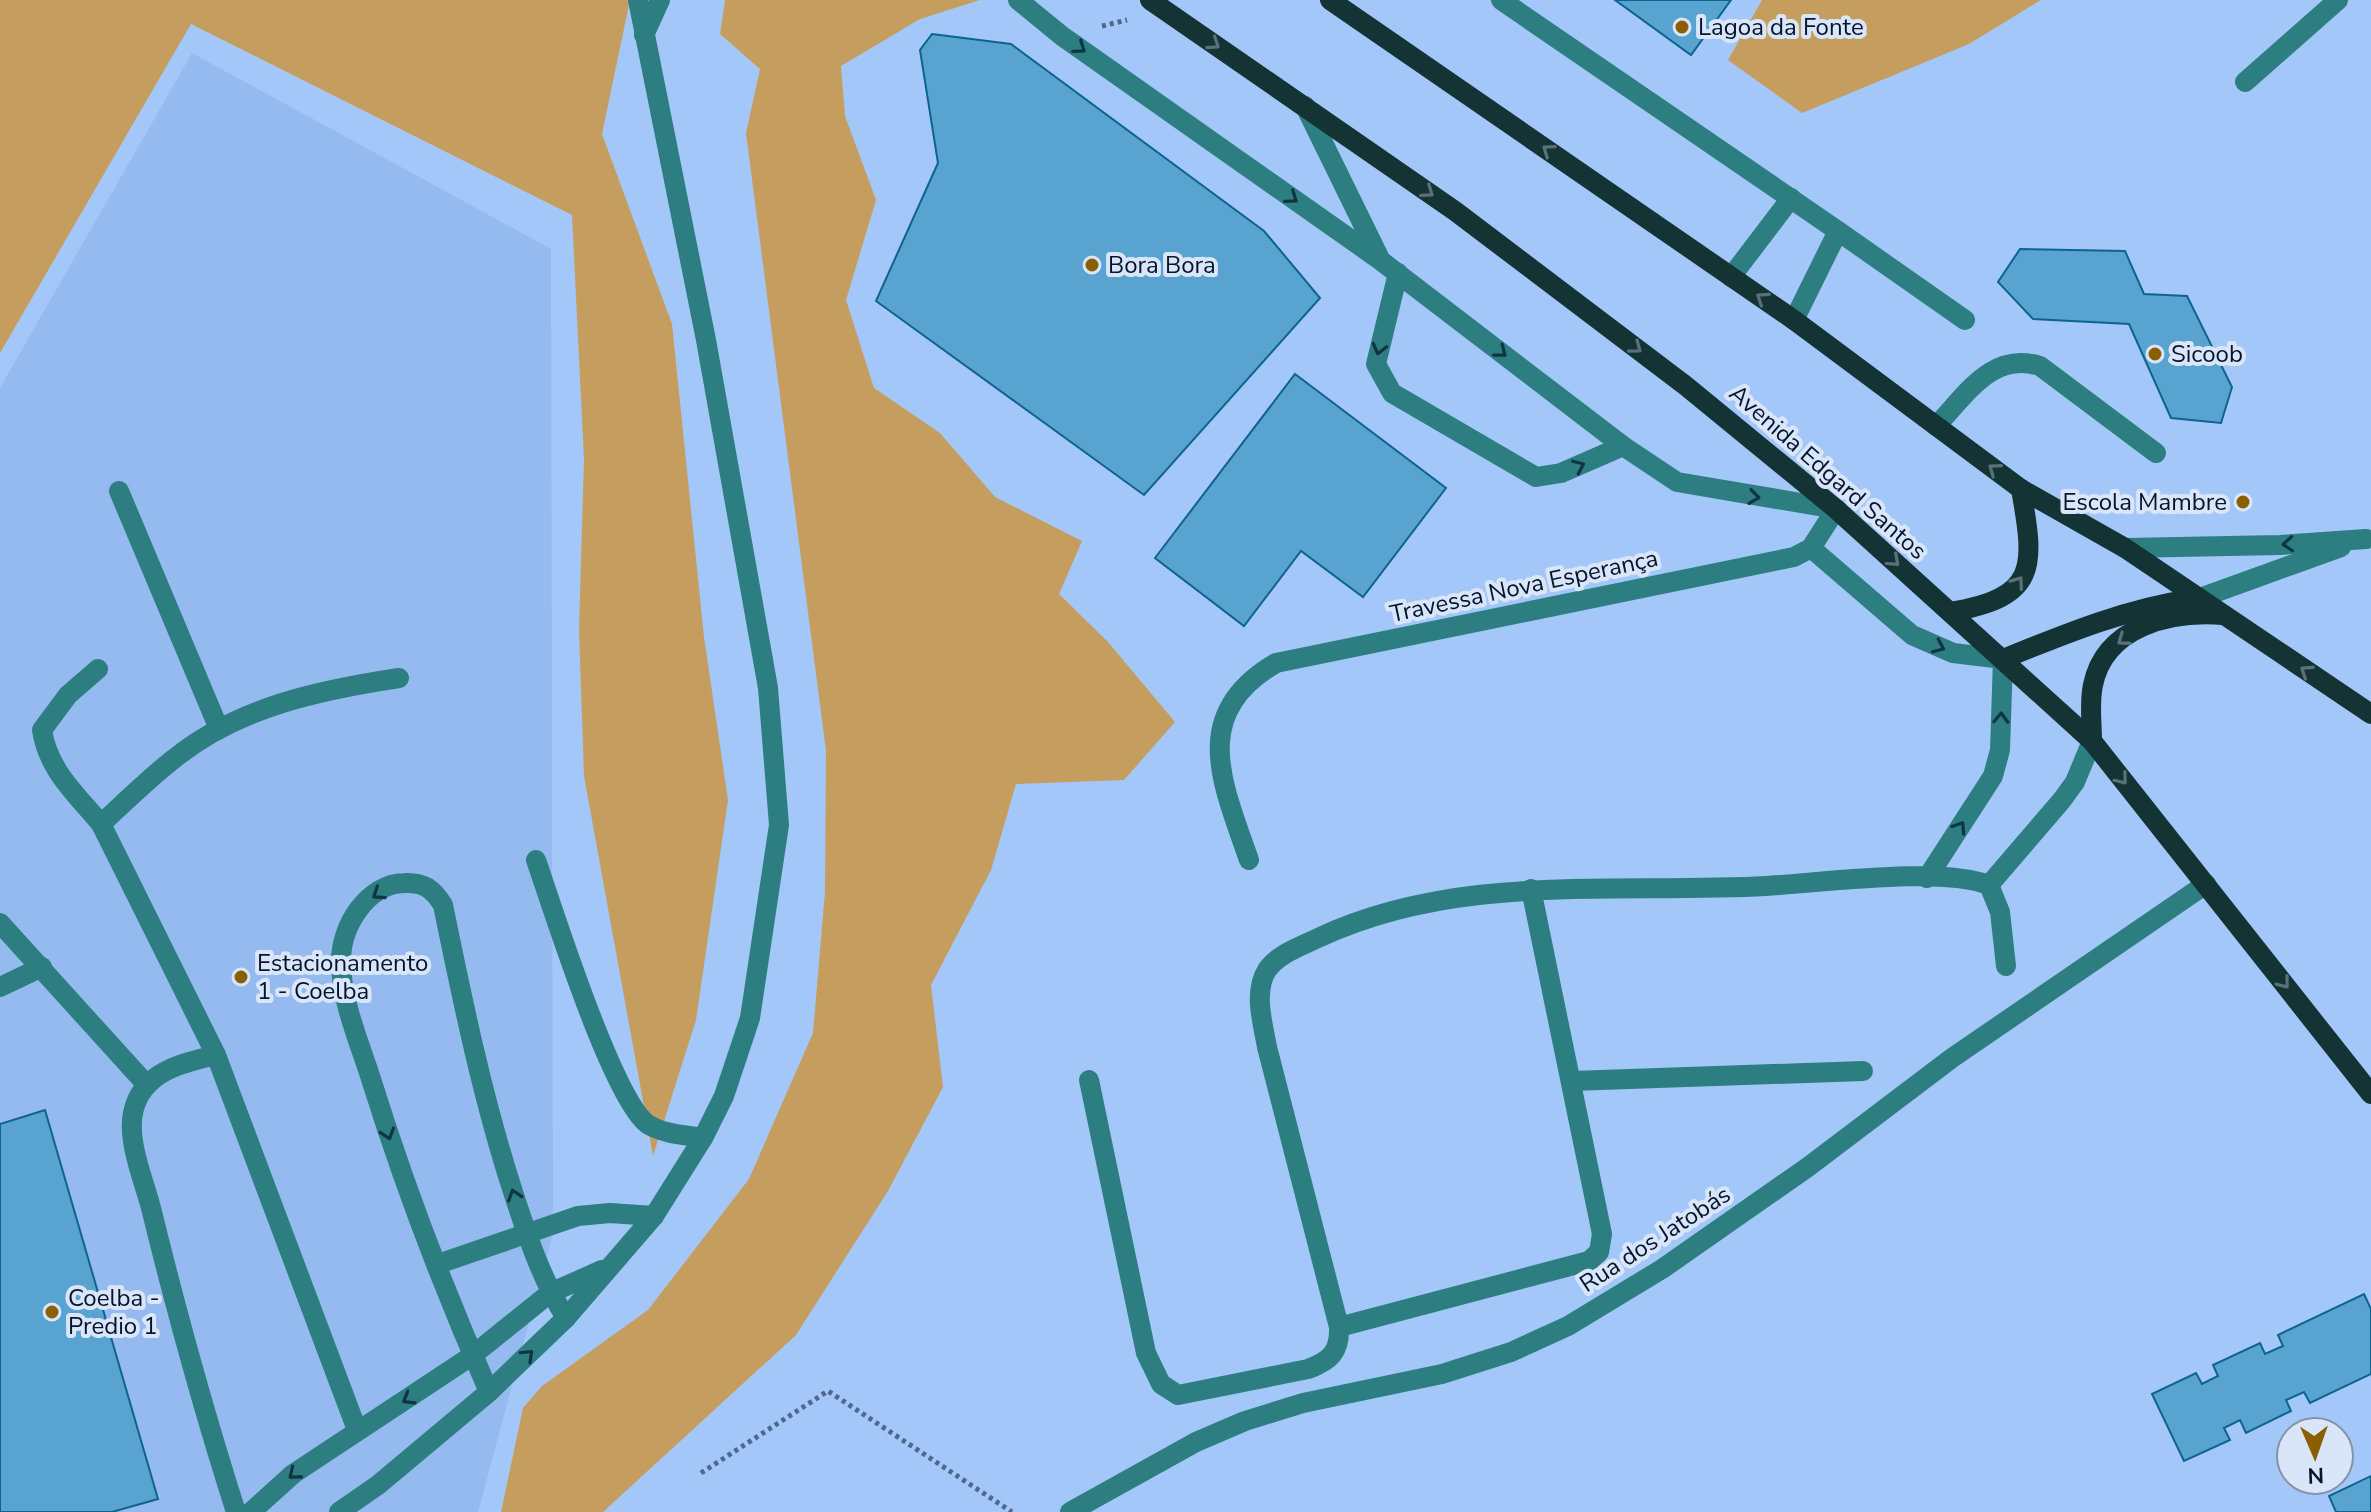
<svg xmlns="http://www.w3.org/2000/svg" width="2371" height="1512" viewBox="0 0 2371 1512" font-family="'Nunito Sans',sans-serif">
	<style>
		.built { fill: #94baef }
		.green { fill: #c59d5e }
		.building { fill: #59a3d1; stroke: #0e648f; stroke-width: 2 }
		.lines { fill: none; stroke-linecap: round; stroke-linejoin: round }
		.path { stroke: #50688c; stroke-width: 5; stroke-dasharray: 4 4; stroke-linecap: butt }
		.minor { stroke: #2c7e80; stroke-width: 20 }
		.major { stroke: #143334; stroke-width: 20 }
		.oneway { stroke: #597279 }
		.oneway2 { stroke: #113445 }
		.poi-dot { fill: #8a5f00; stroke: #d9e6fa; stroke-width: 3 }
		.labels { text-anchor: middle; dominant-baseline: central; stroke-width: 8; stroke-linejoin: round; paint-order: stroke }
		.poi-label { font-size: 24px; fill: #06152c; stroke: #d9e6fa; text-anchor: start }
		.street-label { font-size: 24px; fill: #06152c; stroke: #d9e6fa }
	</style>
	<rect width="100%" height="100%" fill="#a4c7f9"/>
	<!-- built -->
	<polygon class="built" points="192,53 551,249 553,1233 478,1512 0,1512 0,388"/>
	<!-- green -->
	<g class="green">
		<polygon points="0,0 630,0 602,134 672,324 704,637 728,800 696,1020 653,1156 584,776 579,630 584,459 572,215 191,24 0,353"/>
		<polygon points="725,0 980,0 920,19 841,66 845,116 876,200 846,300 874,388 940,433 995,497 1082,541 1059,594 1108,642 1175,722 1124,780 1016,784 991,870 931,985 943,1087 888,1191 796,1335 603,1512 501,1512 523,1408 542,1386 648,1310 749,1179 813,1033 825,892 826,751 746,133 760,69 720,34"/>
		<polygon points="1762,0 2041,0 1969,44 1802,113 1728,60"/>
	</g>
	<!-- building -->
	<g class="building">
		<polygon points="1615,0 1731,0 1691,55"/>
		<polygon points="932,34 1011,44 1264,231 1320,298 1144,495 876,301 938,163 920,50"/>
		<polygon points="2020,249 2125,251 2144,294 2187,296 2232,387 2221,423 2171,418 2129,324 2033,319 1998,282"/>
		<polygon points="1295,374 1446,488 1363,597 1301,551 1244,626 1155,558"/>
		<polygon points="45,1110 158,1499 112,1512 0,1512 0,1124"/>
		<polygon points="2364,1294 2371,1309 2371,1374 2310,1403 2304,1392 2286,1400 2291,1411 2246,1433 2240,1420 2224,1428 2230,1440 2184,1461 2152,1394 2196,1373 2202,1384 2218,1376 2213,1365 2260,1343 2265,1354 2283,1346 2278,1335"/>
		<polygon points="2371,1476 2371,1512 2336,1512 2329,1496"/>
	</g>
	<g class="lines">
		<!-- path -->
		<g class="path">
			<polyline points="1102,26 1127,20"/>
			<polyline points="701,1473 828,1391 1012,1512"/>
		</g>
		<!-- minor -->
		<g class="minor">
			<path d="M1018,0L1062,36L1380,260L1623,446L1677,482L1836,509L1811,548L1794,557L1276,663C1189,714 1222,782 1249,860"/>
			<polyline points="1501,0 1838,231 1794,320"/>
			<polyline points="644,35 660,0"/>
			<polyline points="2245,82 2338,0"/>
			<polyline points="1305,106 1379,257"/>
			<polyline points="1838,231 1965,320"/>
			<polyline points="1398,273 1376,364 1392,393 1536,477 1561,473 1623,446"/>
			<polyline points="1731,277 1791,198"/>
			<path d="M1936,426C1967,394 1992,351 2040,366L2156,453"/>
			<polyline points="119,491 219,729"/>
			<polyline points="1811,548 1912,635 1953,653 2003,659 2000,750 1993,776 1927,878"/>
			<polyline points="2125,548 2280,545 2366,539"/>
			<polyline points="2200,598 2341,547"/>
			<path d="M98,669L68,695L42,730C48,770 76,794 101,824"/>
			<path d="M536,860C552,906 614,1104 649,1125C664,1134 686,1135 703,1138"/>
			<polyline points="1989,885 2062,800 2075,782 2092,741"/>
			<polyline points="0,923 146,1084"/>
			<polyline points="0,987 42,967"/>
			<path d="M216,1055C182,1063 141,1072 133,1113C127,1141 144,1181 151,1208C176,1310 204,1412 236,1512"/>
			<path d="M1089,1080L1146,1353L1161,1384L1178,1395L1308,1369C1330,1361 1340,1352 1339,1327L1267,1047C1263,1024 1253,992 1267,970C1278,954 1301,946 1318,938C1458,872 1616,894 1766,886C1820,883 1942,866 1989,885L2000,912L2006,966"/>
			<polyline points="1572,1081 1863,1071"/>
			<polyline points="438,1264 578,1216 610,1213 654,1216"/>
			<polyline points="1339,1327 1589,1261 1599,1252 1602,1234 1531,889"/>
			<path d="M489,1392C444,1290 404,1185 371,1079C359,1041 341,1001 341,961C341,926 367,884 404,883C424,882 433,889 443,905C463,1003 483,1100 514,1195C528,1238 542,1280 566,1318"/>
			<path d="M357,1430L216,1055L101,824C125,802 149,778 175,758C238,707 320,690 399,678"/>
			<polyline points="251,1512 293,1474 473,1355 550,1293 602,1270"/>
			<polyline points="339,1512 378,1485 489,1392 566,1318 654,1216 703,1138 724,1096 750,1018 779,825 768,688 706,340 638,0"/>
			<polyline points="1070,1512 1196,1442 1245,1421 1303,1403 1442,1374 1511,1352 1568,1326 1662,1269 1808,1167 1952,1058 2206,884"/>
		</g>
		<!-- major -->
		<g class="major">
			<polyline points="1150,0 1455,211 1686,386 1836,509 2092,741 2371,1094"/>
			<polyline points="1330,0 1794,320 2021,489 2125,548 2371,714"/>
			<path d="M1950,612C2038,597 2035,568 2021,489"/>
			<path d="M2003,659C2065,634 2125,609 2192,599"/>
			<path d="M2092,741C2092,723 2089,703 2093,685C2105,626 2171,611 2223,615"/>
		</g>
	</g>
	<!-- one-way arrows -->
	<defs><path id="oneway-chevron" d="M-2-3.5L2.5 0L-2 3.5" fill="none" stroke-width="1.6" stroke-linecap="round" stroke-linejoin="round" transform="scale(2)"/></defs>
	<g class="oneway">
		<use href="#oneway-chevron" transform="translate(1214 44) rotate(34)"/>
		<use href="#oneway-chevron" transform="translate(1548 150) rotate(-145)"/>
		<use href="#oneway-chevron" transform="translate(1428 192) rotate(35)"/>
		<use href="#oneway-chevron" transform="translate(1762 298) rotate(-146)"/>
		<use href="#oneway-chevron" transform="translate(1636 348) rotate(37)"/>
		<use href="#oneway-chevron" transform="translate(1994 469) rotate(-144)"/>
		<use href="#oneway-chevron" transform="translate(1894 561) rotate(42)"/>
		<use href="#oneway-chevron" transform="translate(2018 582) rotate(-54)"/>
		<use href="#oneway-chevron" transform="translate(2123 640) rotate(144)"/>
		<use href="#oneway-chevron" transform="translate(2306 671) rotate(-146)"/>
		<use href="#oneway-chevron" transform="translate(2122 779) rotate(51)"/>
		<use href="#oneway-chevron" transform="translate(2284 983) rotate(52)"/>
	</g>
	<g class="oneway2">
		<use href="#oneway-chevron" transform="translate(1080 48) rotate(35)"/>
		<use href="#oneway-chevron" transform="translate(1292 198) rotate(35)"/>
		<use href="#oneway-chevron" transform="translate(1379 349) rotate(104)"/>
		<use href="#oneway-chevron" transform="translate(1501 352) rotate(38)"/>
		<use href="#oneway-chevron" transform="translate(1579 466) rotate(-24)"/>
		<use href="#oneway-chevron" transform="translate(1754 497) rotate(8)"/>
		<use href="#oneway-chevron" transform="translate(2288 544) rotate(176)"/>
		<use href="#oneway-chevron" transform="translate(1939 647) rotate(24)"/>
		<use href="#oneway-chevron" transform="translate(2001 718) rotate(-88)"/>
		<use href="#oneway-chevron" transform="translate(1960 827) rotate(-57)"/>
		<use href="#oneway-chevron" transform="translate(378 894) rotate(146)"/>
		<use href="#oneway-chevron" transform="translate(388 1134) rotate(72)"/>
		<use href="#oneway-chevron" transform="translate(514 1195) rotate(-108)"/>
		<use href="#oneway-chevron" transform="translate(528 1355) rotate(-44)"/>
		<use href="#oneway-chevron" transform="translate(408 1399) rotate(149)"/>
		<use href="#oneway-chevron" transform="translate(294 1474) rotate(141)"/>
	</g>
	<!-- markers -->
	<g class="poi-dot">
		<circle cx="1682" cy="27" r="8"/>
		<circle cx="1092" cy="265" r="8"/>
		<circle cx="2155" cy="354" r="8"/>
		<circle cx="2243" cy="502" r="8"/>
		<circle cx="241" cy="977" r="8"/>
		<circle cx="52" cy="1312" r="8"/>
	</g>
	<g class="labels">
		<!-- poi labels -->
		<g class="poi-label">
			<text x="1698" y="27">Lagoa da Fonte</text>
			<text x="1108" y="265">Bora Bora</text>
			<text x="2171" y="354">Sicoob</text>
			<text x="2227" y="502" text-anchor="end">Escola Mambre</text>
			<text x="257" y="963">Estacionamento<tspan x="257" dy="28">1 - Coelba</tspan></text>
			<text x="68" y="1298">Coelba -<tspan x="68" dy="28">Predio 1</tspan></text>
		</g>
		<!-- street labels -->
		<g class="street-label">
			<text transform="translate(1828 472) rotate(41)">Avenida Edgard Santos</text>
			<text transform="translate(1524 586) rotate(-12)">Travessa Nova Esperança</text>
			<text transform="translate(1655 1239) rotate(-33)">Rua dos Jatobás</text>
		</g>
	</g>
	<!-- north arrow -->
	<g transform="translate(2315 1456) rotate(178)"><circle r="38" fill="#d9e6fa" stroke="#8592a8" stroke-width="2"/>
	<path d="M0-6L14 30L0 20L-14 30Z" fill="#8a5f00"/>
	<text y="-12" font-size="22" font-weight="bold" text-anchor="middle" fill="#06152c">N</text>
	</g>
</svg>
